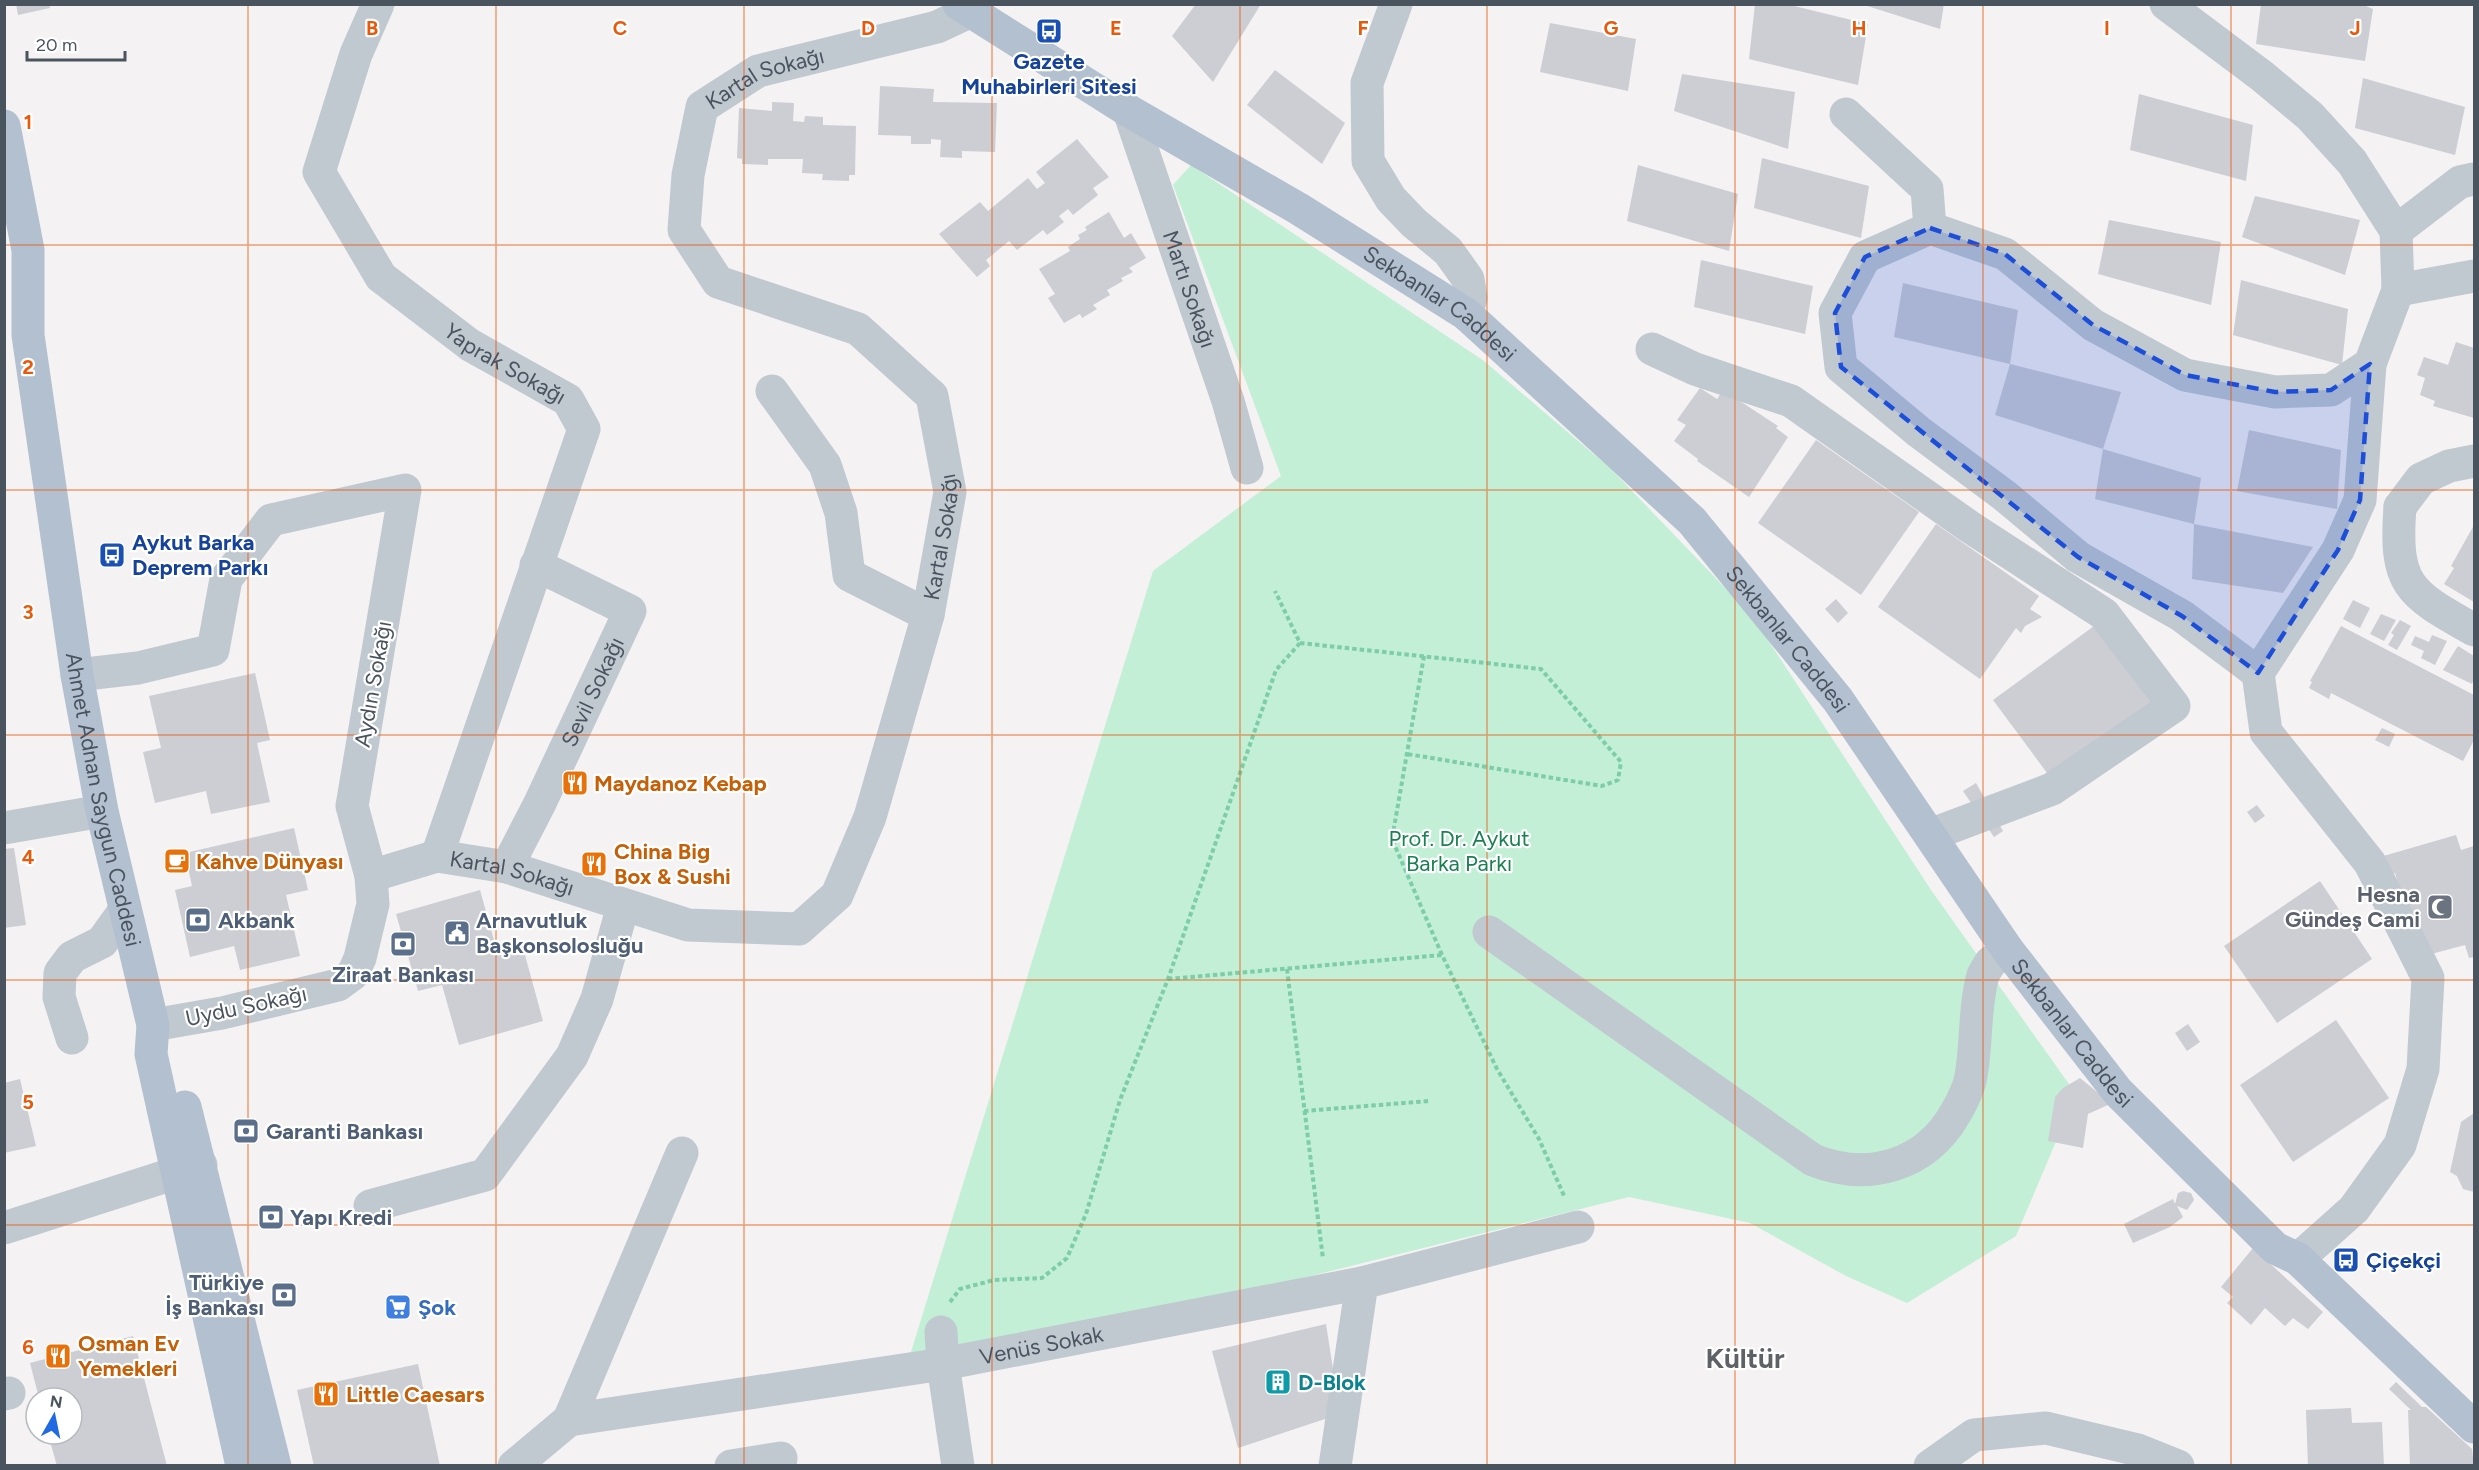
<svg xmlns="http://www.w3.org/2000/svg" width="2479" height="1470" viewBox="0 0 2479 1470" font-family="Figtree,sans-serif">
	<style>
		.green { fill: #c3efd6 }
		.building { fill: #ccced4 }
		.lines { fill: none; stroke-linecap: round; stroke-linejoin: round }
		.path { stroke: #7ccda8; stroke-width: 4; stroke-dasharray: 4.5 3; stroke-linecap: butt }
		.minor { stroke: #c0c8d0; stroke-width: 33 }
		.major { stroke: #b3c0cf; stroke-width: 33 }
		.marked { fill: #1d4ed8; fill-opacity: 0.2; stroke: #1d4ed8; stroke-width: 4.5; stroke-dasharray: 12 8; stroke-linejoin: round }
		.grid { fill: none; stroke: #e8590c; stroke-width: 1.5; stroke-opacity: 0.55 }
		.labels { text-anchor: middle; dominant-baseline: central; stroke-width: 4.5; stroke-linejoin: round; paint-order: stroke }
		.transit-label { font-size: 22px; font-weight: bold; fill: #164399; stroke: #fff; text-anchor: start }
		.street-label { font-size: 22px; fill: #4a545f; stroke: #fff }
		.food-label { font-size: 22px; font-weight: bold; fill: #c56008; stroke: #fff; text-anchor: start }
		.park-label { font-size: 22px; fill: #1b8152; stroke: #fff }
		.worship-label { font-size: 22px; font-weight: bold; fill: #5b616d; stroke: #fff; text-anchor: end }
		.service-label { font-size: 22px; font-weight: bold; fill: #4e5e75; stroke: #fff; text-anchor: start }
		.shop-label { font-size: 22px; font-weight: bold; fill: #366cbe; stroke: #fff; text-anchor: start }
		.culture-label { font-size: 22px; font-weight: bold; fill: #0d838f; stroke: #fff; text-anchor: start }
		.district-label { font-size: 28px; font-weight: bold; fill: #5e6267; stroke: #fff }
		.grid-label { font-size: 20px; text-anchor: middle; font-weight: bold; fill: #e8590c; stroke: #fff; stroke-width: 4.5; stroke-linejoin: round; paint-order: stroke }
	</style>
	<rect width="100%" height="100%" fill="#f4f2f2"/>
	<!-- green -->
	<polygon class="green" points="1191,165 1484,361 1610,468 1753,617 1931,890 2076,1094 2016,1236 1907,1303 1846,1276 1750,1223 1629,1197 1250,1291 910,1355 1153,571 1281,476 1173,185"/>
	<!-- building -->
	<g class="building">
		<polygon points="16,4 49,4 50,8 18,15"/>
		<polygon points="1196,4 1261,4 1213,82 1172,36"/>
		<polygon points="1755,4 1786,4 1868,24 1858,85 1749,59"/>
		<polygon points="1861,4 1944,4 1940,29"/>
		<polygon points="2261,4 2361,4 2373,9 2365,61 2256,44"/>
		<polygon points="1550,23 1636,39 1628,91 1540,72"/>
		<polygon points="1275,70 1345,123 1322,164 1247,105"/>
		<polygon points="1682,74 1795,92 1788,149 1674,111"/>
		<polygon points="2363,78 2465,107 2455,155 2355,128"/>
		<polygon points="880,86 934,89 933,102 997,103 995,152 962,151 962,158 940,157 941,140 931,139 931,144 911,144 911,136 878,135"/>
		<polygon points="2139,94 2253,125 2246,181 2130,150"/>
		<polygon points="772,102 794,103 793,121 804,122 805,116 823,117 823,125 856,126 855,175 849,175 849,181 822,180 823,174 802,173 803,159 768,159 768,165 742,164 742,159 737,158 739,108 772,111"/>
		<polygon points="1077,139 1109,177 1093,188 1098,195 1073,215 1068,209 1059,216 1064,222 1047,235 1043,230 1017,250 1009,241 986,260 990,266 977,277 939,234 980,202 988,211 1028,178 1037,189 1045,183 1036,172"/>
		<polygon points="1762,158 1869,186 1861,238 1754,208"/>
		<polygon points="1638,165 1738,194 1729,251 1627,221"/>
		<polygon points="2255,196 2360,220 2345,275 2242,237"/>
		<polygon points="1109,212 1124,238 1131,233 1146,258 1129,268 1133,272 1121,278 1123,281 1107,290 1110,295 1093,305 1097,309 1082,318 1080,314 1064,323 1048,298 1055,294 1039,269 1070,251 1068,247 1080,239 1078,235 1087,230 1085,227"/>
		<polygon points="2109,220 2221,242 2211,305 2098,274"/>
		<polygon points="1701,260 1813,286 1805,334 1694,307"/>
		<polygon points="2241,280 2348,309 2342,365 2233,335"/>
		<polygon points="1903,283 2018,310 2010,364 1894,337"/>
		<polygon points="2456,342 2474,348 2474,418 2433,406 2435,401 2420,395 2425,378 2417,375 2424,357 2448,365"/>
		<polygon points="2010,364 2121,392 2103,449 2201,478 2194,524 2095,499 2103,449 1995,415"/>
		<polygon points="1700,388 1717,399 1723,390 1778,426 1776,428 1788,437 1749,497 1697,461 1698,459 1674,441 1686,425 1677,420"/>
		<polygon points="2249,430 2341,450 2337,509 2237,491"/>
		<polygon points="1816,440 1919,512 1861,595 1758,523"/>
		<polygon points="1936,524 2039,596 2030,609 2042,617 2025,626 2021,633 2016,628 1980,679 1878,607"/>
		<polygon points="2194,524 2313,547 2283,593 2192,579"/>
		<polygon points="2474,525 2474,602 2444,584 2454,568 2451,566"/>
		<polygon points="1836,599 1848,613 1838,623 1825,609"/>
		<polygon points="2353,600 2370,608 2360,628 2343,619"/>
		<polygon points="2381,614 2396,620 2384,641 2370,634"/>
		<polygon points="2400,620 2411,626 2397,650 2388,645 2394,635 2391,633"/>
		<polygon points="2094,626 2154,707 2053,781 1993,700"/>
		<polygon points="2341,626 2474,695 2474,740 2463,761 2331,693 2329,699 2309,688 2312,682 2310,681"/>
		<polygon points="2432,635 2447,641 2435,665 2421,658 2424,651 2411,645 2415,636 2429,642"/>
		<polygon points="2458,646 2474,656 2474,678 2472,684 2443,670"/>
		<polygon points="255,673 270,740 257,743 270,802 211,814 206,791 155,803 143,752 161,748 149,696"/>
		<polygon points="2382,728 2395,734 2389,747 2375,740"/>
		<polygon points="1976,783 2003,831 1994,837 1963,791"/>
		<polygon points="2257,805 2265,816 2255,823 2247,812"/>
		<polygon points="294,828 308,890 286,895 300,956 240,970 234,946 190,957 175,890 192,886 185,853"/>
		<polygon points="2456,835 2461,850 2474,846 2474,957 2469,958 2465,945 2420,957 2395,873 2386,875 2380,857"/>
		<polygon points="14,848 26,925 4,928 4,849"/>
		<polygon points="2320,881 2372,959 2277,1023 2224,946"/>
		<polygon points="480,890 497,951 522,944 543,1021 459,1045 442,985 418,991 396,914"/>
		<polygon points="2336,1020 2389,1098 2293,1162 2240,1085"/>
		<polygon points="2188,1024 2200,1042 2187,1051 2175,1033"/>
		<polygon points="2080,1078 2107,1100 2105,1102 2108,1105 2088,1114 2083,1148 2048,1141 2055,1097 2063,1088"/>
		<polygon points="20,1079 36,1146 4,1153 4,1083"/>
		<polygon points="2474,1113 2474,1192 2463,1189 2457,1176 2450,1172 2461,1122"/>
		<polygon points="2183,1191 2191,1193 2194,1200 2187,1210 2177,1206 2183,1217 2170,1227 2133,1243 2124,1224 2173,1199 2175,1204 2178,1193"/>
		<polygon points="2253,1248 2323,1312 2308,1329 2293,1318 2285,1326 2265,1308 2251,1325 2227,1303 2233,1297 2221,1287"/>
		<polygon points="1326,1324 1340,1414 1238,1448 1212,1351"/>
		<polygon points="133,1336 167,1466 57,1466 48,1434 72,1434 72,1398 39,1398 30,1363"/>
		<polygon points="418,1364 440,1466 314,1466 297,1390"/>
		<polygon points="2396,1382 2422,1407 2426,1407 2472,1449 2474,1466 2410,1466 2408,1410 2411,1410 2389,1389"/>
		<polygon points="2351,1408 2352,1423 2382,1422 2384,1466 2308,1466 2306,1410"/>
	</g>
	<g class="lines">
		<!-- path -->
		<g class="path">
			<polyline points="1300,643 1541,669 1621,762 1618,780 1602,786 1407,754"/>
			<polyline points="1424,656 1392,839 1442,955 1497,1069 1539,1139 1565,1198"/>
			<polyline points="1287,969 1323,1259"/>
			<polyline points="1168,979 1442,955"/>
			<polyline points="1304,1111 1429,1101"/>
			<polyline points="950,1302 960,1289 994,1280 1042,1278 1067,1258 1086,1214 1120,1100 1168,979 1276,670 1300,643 1275,591"/>
		</g>
		<!-- minor -->
		<g class="minor">
			<path id="s1" d="M378,4L356,54L319,172L381,277L470,345L568,400L584,429L437,856"/>
			<polyline points="1396,4 1367,83 1368,161 1391,199 1414,223 1448,251 1468,279 1471,298 1466,314"/>
			<polyline points="2166,4 2262,76 2310,116 2352,162 2396,231 2398,290 2370,364 2331,390 2275,392 2185,375 2093,325 2005,254 1930,228 1865,257 1835,313 1841,367 1919,432 2005,496 2078,557 2182,616 2258,673"/>
			<path id="s2" d="M1129,111L1228,401L1247,468"/>
			<polyline points="1846,114 1927,189 1930,228"/>
			<polyline points="2396,231 2460,182 2474,179"/>
			<polyline points="2398,290 2474,276"/>
			<polyline points="1652,349 1695,369 1791,401 1970,527 2104,614 2174,706 2052,789 1930,835"/>
			<polyline points="772,391 825,465 841,513 849,575 928,615"/>
			<path d="M2400,507C2394,586 2409,593 2474,630"/>
			<polyline points="2400,507 2421,479 2449,466 2474,461"/>
			<polyline points="77,675 138,668 213,650 226,579 271,520 405,490 352,806 371,876 373,904 360,958 353,974 338,985 222,1013 153,1025"/>
			<polyline points="4,828 102,811"/>
			<path id="s3" d="M507,867L540,803L630,611L536,565"/>
			<path id="s4" d="M371,876L437,856L507,867L688,925L799,929L837,895L870,817L928,615L950,492L932,396L858,329L718,282L684,230L688,175L702,107L758,71L937,27L971,11"/>
			<path d="M1489,932L1813,1160C1868,1182 1925,1166 1955,1114C1962,1102 1969,1089 1971,1076C1977,1042 1974,1008 1983,975L1990,963L2007,949"/>
			<polyline points="72,1038 59,997 60,973 72,957 102,942 125,910"/>
			<polyline points="370,1206 485,1175 572,1056 597,999 623,906"/>
			<polyline points="4,1228 201,1165"/>
			<polyline points="2298,1259 2354,1209 2400,1145 2423,1069 2428,978 2370,863 2266,732 2258,673 2338,550 2360,500 2370,364"/>
			<polyline points="941,1332 943,1364 958,1466"/>
			<polyline points="4,1394 9,1393"/>
			<polyline points="569,1420 682,1153"/>
			<path id="s5" d="M514,1466L569,1420L943,1364L1362,1283L1578,1227"/>
			<polyline points="731,1466 781,1458 780,1466"/>
			<polyline points="1335,1466 1362,1283"/>
			<polyline points="1930,1466 1974,1435 2046,1428 2138,1450 2178,1466"/>
		</g>
		<!-- major -->
		<g class="major">
			<path id="s6" d="M959,4L1129,111L1299,209L1466,314L1692,521L1838,700L2007,949L2118,1092L2275,1248L2298,1259L2474,1427"/>
			<path id="s7" d="M4,126L28,250V335L77,675L102,811L153,1025L151,1054L242,1466"/>
			<polyline points="185,1107 275,1466"/>
		</g>
	</g>
	<!-- marked area -->
	<path class="marked" d="M1930,228L2005,254L2093,325L2185,375L2275,392L2331,390L2370,364L2360,500L2338,550L2258,673L2182,616L2078,557L1841,367L1835,313L1865,257Z"/>
	<!-- grid -->
	<path class="grid" d="M248,4V1466M496,4V1466M744,4V1466M992,4V1466M1240,4V1466M1487,4V1466M1735,4V1466M1983,4V1466M2231,4V1466M4,245H2474M4,490H2474M4,735H2474M4,980H2474M4,1225H2474"/>
	<!-- icons -->
	<defs>
		<symbol id="bus-square" viewBox="-11 -11 22 22"><rect x="-9" y="-9" width="18" height="18" rx="4" fill="#1a4fb4" stroke="#fff"/><path d="M-5-6H5V4H4V6H2V4H-2V6H-4V4H-5ZM-3.5-4V0h7V-4ZM-3.5 1.2v1.5H-2V1.2ZM2 1.2v1.5H3.5V1.2Z" fill="#fff"/></symbol>
		<symbol id="restaurant-square" viewBox="-11 -11 22 22"><rect x="-9" y="-9" width="18" height="18" rx="4" fill="#e8710a" stroke="#fff"/><path d="M-5-6h1v4h1v-4h1v4h1v-4h1v5L-1.5 .5V6h-2V.5L-5-1ZM5-6V6H3V1.5H1.5Q1.5-4 5-6Z" fill="#fff"/></symbol>
		<symbol id="cafe-square" viewBox="-11 -11 22 22"><rect x="-9" y="-9" width="18" height="18" rx="4" fill="#e8710a" stroke="#fff"/><path d="M-5.5-4.5H6V0H3Q3 3.5 0 3.5H-2.5Q-5.5 3.5-5.5 0ZM3-3.2v2h1.7v-2ZM-6 4.5H4V6H-6Z" fill="#fff"/></symbol>
		<symbol id="mosque-square" viewBox="-11 -11 22 22"><rect x="-9" y="-9" width="18" height="18" rx="4" fill="#6b7280" stroke="#fff"/><path d="M3.5-4.9A6 6 0 1 0 3.5 4.9A5 5 0 1 1 3.5-4.9Z" fill="#fff"/></symbol>
		<symbol id="bank-square" viewBox="-11 -11 22 22"><rect x="-9" y="-9" width="18" height="18" rx="4" fill="#5c6f8a" stroke="#fff"/><path d="M-6-4H6V4H-6ZM0-2.3a2.3 2.3 0 1 0 0 4.6a2.3 2.3 0 1 0 0-4.6Z" fill="#fff"/></symbol>
		<symbol id="civic-square" viewBox="-11 -11 22 22"><rect x="-9" y="-9" width="18" height="18" rx="4" fill="#5c6f8a" stroke="#fff"/><path d="M-.6-6.5H3V-4.5H.6V-3L4-1V1h2V6H-6V1h2V-1L-.6-3ZM-1.2 2.5V6h2.4V2.5Z" fill="#fff"/></symbol>
		<symbol id="supermarket-square" viewBox="-11 -11 22 22"><rect x="-9" y="-9" width="18" height="18" rx="4" fill="#3f7fe0" stroke="#fff"/><path d="M-6-5.5h2.5l.6 2H6L4.5 2H-2.5L-4.4-4H-6ZM-1.5 3.2a1.3 1.3 0 1 0 .1 0ZM3 3.2a1.3 1.3 0 1 0 .1 0Z" fill="#fff"/></symbol>
		<symbol id="building-square" viewBox="-11 -11 22 22"><rect x="-9" y="-9" width="18" height="18" rx="4" fill="#0f9aa8" stroke="#fff"/><path d="M-4-6H4V6H1V3H-1V6H-4ZM-2.5-4.3h1.7v1.8h-1.7ZM.8-4.3h1.7v1.8H.8ZM-2.5-1h1.7V.8h-1.7ZM.8-1h1.7V.8H.8Z" fill="#fff"/></symbol>
	</defs>
	<g fill-rule="evenodd">
		<use href="#bus-square" x="1034" y="16" width="30" height="30"/>
		<use href="#bus-square" x="97" y="540" width="30" height="30"/>
		<use href="#restaurant-square" x="560" y="768" width="30" height="30"/>
		<use href="#cafe-square" x="162" y="846" width="30" height="30"/>
		<use href="#restaurant-square" x="579" y="849" width="30" height="30"/>
		<use href="#mosque-square" x="2425" y="892" width="30" height="30"/>
		<use href="#bank-square" x="183" y="905" width="30" height="30"/>
		<use href="#civic-square" x="442" y="918" width="30" height="30"/>
		<use href="#bank-square" x="388" y="929" width="30" height="30"/>
		<use href="#bank-square" x="231" y="1116" width="30" height="30"/>
		<use href="#bank-square" x="256" y="1202" width="30" height="30"/>
		<use href="#bus-square" x="2331" y="1245" width="30" height="30"/>
		<use href="#bank-square" x="269" y="1280" width="30" height="30"/>
		<use href="#supermarket-square" x="383" y="1292" width="30" height="30"/>
		<use href="#restaurant-square" x="43" y="1341" width="30" height="30"/>
		<use href="#building-square" x="1263" y="1367" width="30" height="30"/>
		<use href="#restaurant-square" x="311" y="1379" width="30" height="30"/>
	</g>
	<g class="labels">
		<!-- transit labels -->
		<g class="transit-label">
			<text x="1049" y="61" text-anchor="middle">Gazete<tspan x="1049" dy="25">Muhabirleri Sitesi</tspan></text>
			<text x="132" y="542">Aykut Barka<tspan x="132" dy="25">Deprem Parkı</tspan></text>
			<text x="2366" y="1260">Çiçekçi</text>
		</g>
		<!-- street labels -->
		<g class="street-label">
			<text stroke="none"><textPath href="#s4" startOffset="1514">Kartal Sokağı</textPath></text>
			<text stroke="none"><textPath href="#s2" startOffset="188">Martı Sokağı</textPath></text>
			<text stroke="none"><textPath href="#s6" startOffset="567">Sekbanlar Caddesi</textPath></text>
			<text stroke="none"><textPath href="#s1" startOffset="452">Yaprak Sokağı</textPath></text>
			<text stroke="none"><textPath href="#s4" startOffset="866">Kartal Sokağı</textPath></text>
			<text stroke="none"><textPath href="#s6" startOffset="1053">Sekbanlar Caddesi</textPath></text>
			<text transform="translate(373 684) rotate(-80)">Aydın Sokağı</text>
			<text stroke="none"><textPath href="#s3" startOffset="195">Sevil Sokağı</textPath></text>
			<text stroke="none"><textPath href="#s7" startOffset="682">Ahmet Adnan Saygun Caddesi</textPath></text>
			<text stroke="none"><textPath href="#s4" startOffset="146">Kartal Sokağı</textPath></text>
			<text transform="translate(246 1006) rotate(-12)">Uydu Sokağı</text>
			<text stroke="none"><textPath href="#s6" startOffset="1539">Sekbanlar Caddesi</textPath></text>
			<text stroke="none"><textPath href="#s5" startOffset="550">Venüs Sokak</textPath></text>
		</g>
		<!-- food labels -->
		<g class="food-label">
			<text x="594" y="783">Maydanoz Kebap</text>
			<text x="614" y="851">China Big<tspan x="614" dy="25">Box &amp; Sushi</tspan></text>
			<text x="196" y="861">Kahve Dünyası</text>
			<text x="78" y="1343">Osman Ev<tspan x="78" dy="25">Yemekleri</tspan></text>
			<text x="346" y="1394">Little Caesars</text>
		</g>
		<!-- park labels -->
		<g class="park-label">
			<text x="1459" y="838">Prof. Dr. Aykut<tspan x="1459" dy="25">Barka Parkı</tspan></text>
		</g>
		<!-- worship labels -->
		<g class="worship-label">
			<text x="2420" y="894">Hesna<tspan x="2420" dy="25">Gündeş Cami</tspan></text>
		</g>
		<!-- service labels -->
		<g class="service-label">
			<text x="218" y="920">Akbank</text>
			<text x="476" y="920">Arnavutluk<tspan x="476" dy="25">Başkonsolosluğu</tspan></text>
			<text x="403" y="974" text-anchor="middle">Ziraat Bankası</text>
			<text x="266" y="1131">Garanti Bankası</text>
			<text x="290" y="1217">Yapı Kredi</text>
			<text x="264" y="1282" text-anchor="end">Türkiye<tspan x="264" dy="25">İş Bankası</tspan></text>
		</g>
		<!-- shop labels -->
		<g class="shop-label">
			<text x="418" y="1307">Şok</text>
		</g>
		<!-- culture labels -->
		<g class="culture-label">
			<text x="1298" y="1382">D-Blok</text>
		</g>
		<!-- district labels -->
		<g class="district-label">
			<text x="1745" y="1358">Kültür</text>
		</g>
	</g>
	<g class="grid-label">
		<text x="372" y="35">B</text>
		<text x="620" y="35">C</text>
		<text x="868" y="35">D</text>
		<text x="1116" y="35">E</text>
		<text x="1363" y="35">F</text>
		<text x="1611" y="35">G</text>
		<text x="1859" y="35">H</text>
		<text x="2107" y="35">I</text>
		<text x="2355" y="35">J</text>
		<text x="28" y="129">1</text>
		<text x="28" y="374">2</text>
		<text x="28" y="619">3</text>
		<text x="28" y="864">4</text>
		<text x="28" y="1109">5</text>
		<text x="28" y="1354">6</text>
	</g>
	<!-- border -->
	<rect width="2479" height="1470" fill="none" stroke="#4a545f" stroke-width="12"/>
	<!-- north arrow -->
	<g transform="translate(54 1416) rotate(9)"><circle r="28" fill="#ffffff" stroke="#b7bbbf" stroke-width="1.5"/>
	<path d="M0-4.5L10 22L0 15L-10 22Z" fill="#206be1"/>
	<text y="-9" font-size="16" font-weight="bold" text-anchor="middle" fill="#4a545f">N</text>
	</g>
	<!-- scale -->
	<path d="M27 51v9h98v-9" fill="none" stroke="#4a545f" stroke-width="3"/>
	<text x="36" y="51" font-size="18" fill="#4a545f" stroke="#ffffff" stroke-width="4.5" paint-order="stroke">20 m</text>
</svg>
